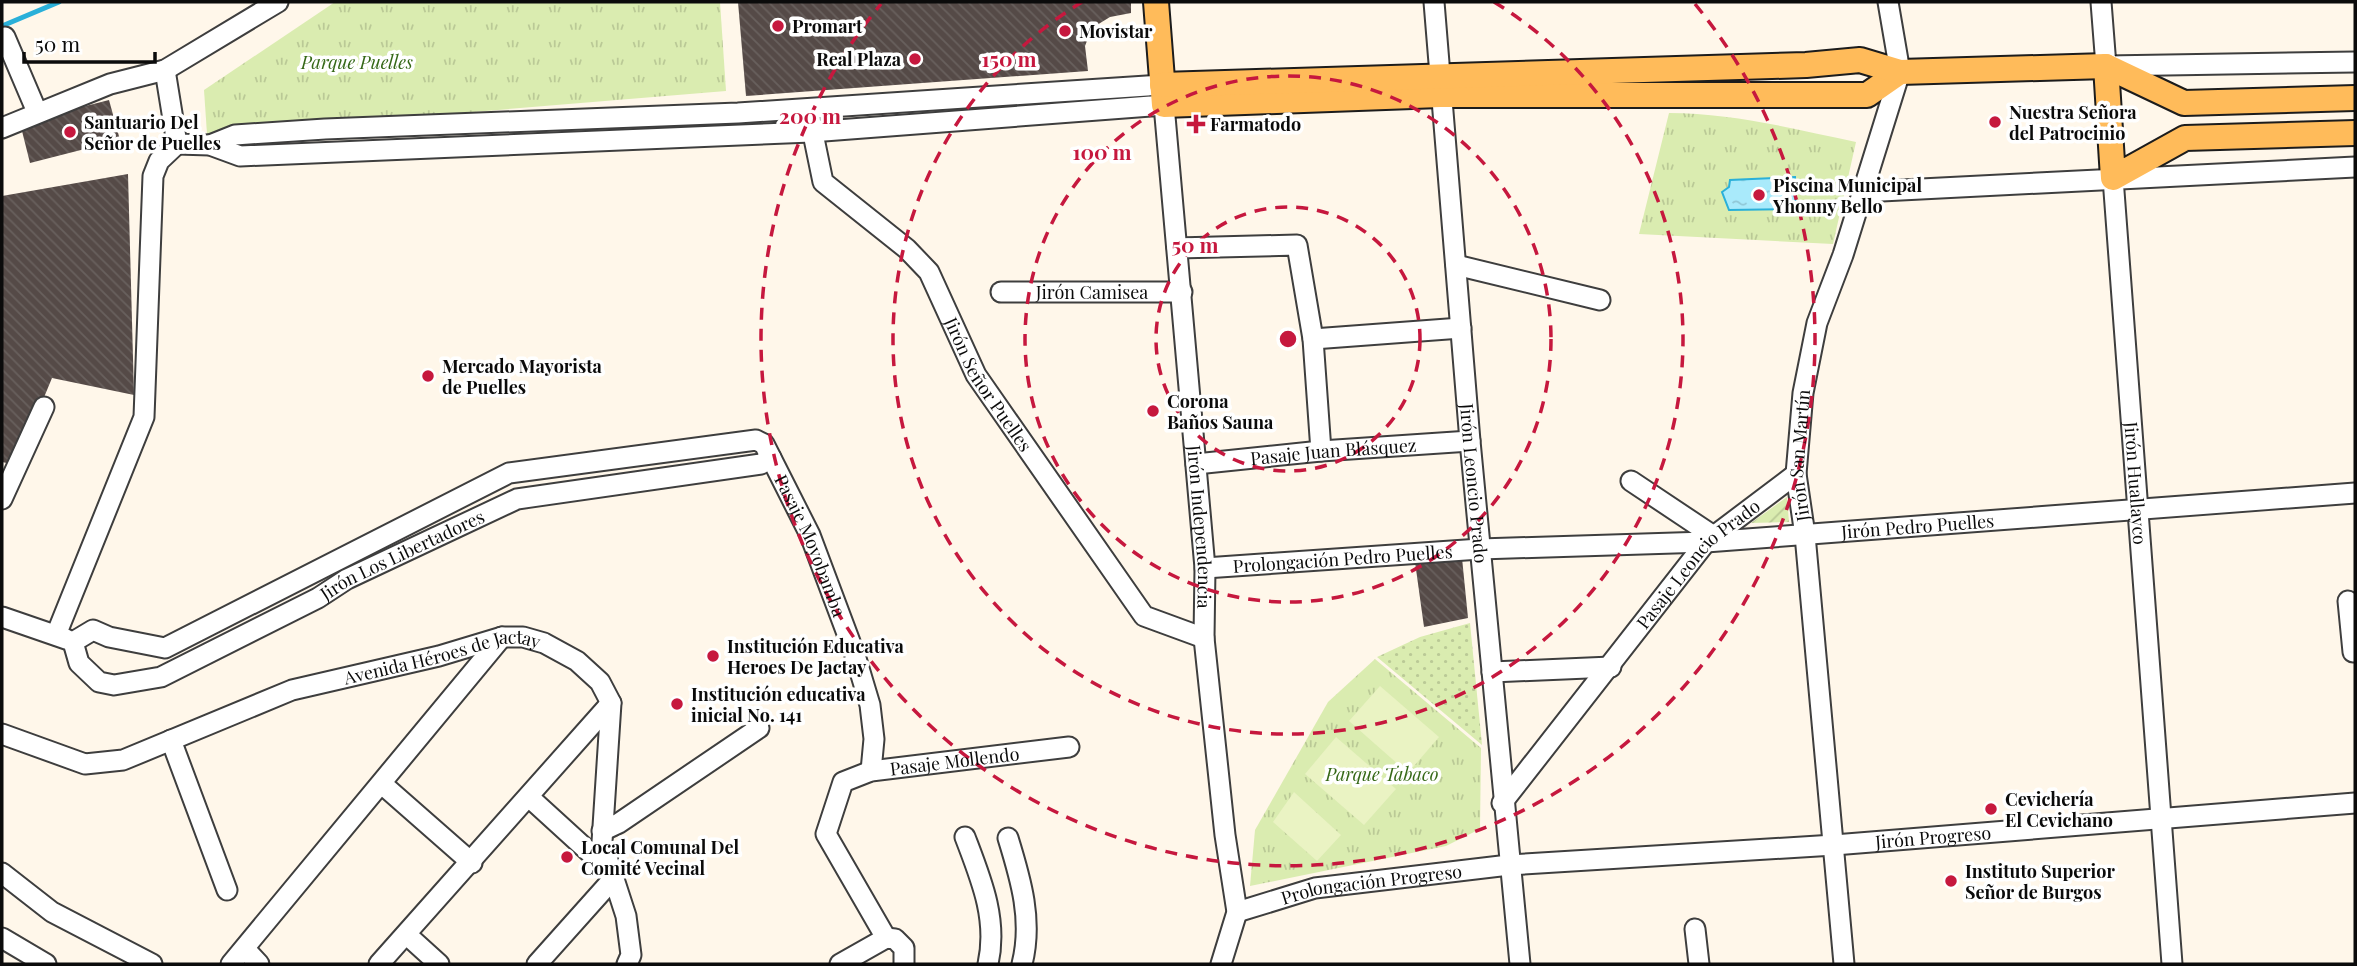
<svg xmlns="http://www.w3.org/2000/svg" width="2357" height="966" viewBox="0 0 2357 966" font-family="'Playfair Display',serif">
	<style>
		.grass { fill: url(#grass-dots) }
		.park { fill: url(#park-tufts) }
		.garden { fill: url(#garden-furrows) }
		.pitch { fill: #eaf3c3 }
		.water { fill: url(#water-ripples); stroke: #2ab0d9; stroke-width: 2 }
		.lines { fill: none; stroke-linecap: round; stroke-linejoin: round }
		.stream { stroke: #2ab0d9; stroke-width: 5 }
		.building { fill: url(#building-back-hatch) }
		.minor-casing { stroke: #3e3e3e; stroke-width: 23 }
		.major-casing { stroke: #1c1c1c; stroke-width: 28 }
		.minor { stroke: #fff; stroke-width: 19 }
		.major { stroke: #ffbb5a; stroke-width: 24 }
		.ring { fill: none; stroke: #c6183e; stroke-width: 3.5; stroke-dasharray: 12 9 }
		.poi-dot { fill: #c6183e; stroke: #fff; stroke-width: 2.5 }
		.labels { text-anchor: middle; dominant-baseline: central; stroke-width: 7; stroke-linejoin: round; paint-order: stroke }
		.poi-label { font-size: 18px; font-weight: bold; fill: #0b0b0b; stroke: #fff; text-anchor: start }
		.park-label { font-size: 18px; font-style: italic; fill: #356817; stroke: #fff }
		.street-label { font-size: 18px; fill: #0b0b0b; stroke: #fff }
		.centre { fill: #c6183e; stroke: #fff; stroke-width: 3.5 }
		.ring-label { font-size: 21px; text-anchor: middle; font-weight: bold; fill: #c6183e; stroke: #fff; stroke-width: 7; stroke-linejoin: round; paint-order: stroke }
	</style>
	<defs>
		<pattern id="grass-dots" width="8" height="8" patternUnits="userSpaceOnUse" patternTransform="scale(1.75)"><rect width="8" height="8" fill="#daecb0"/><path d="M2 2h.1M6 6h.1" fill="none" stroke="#bac996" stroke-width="1.8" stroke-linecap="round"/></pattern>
		<pattern id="park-tufts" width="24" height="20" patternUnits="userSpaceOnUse" patternTransform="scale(1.75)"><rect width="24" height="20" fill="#daecb0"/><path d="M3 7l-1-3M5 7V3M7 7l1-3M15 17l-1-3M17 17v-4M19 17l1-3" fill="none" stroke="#bac996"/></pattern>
		<pattern id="garden-furrows" width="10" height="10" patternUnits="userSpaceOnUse" patternTransform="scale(1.75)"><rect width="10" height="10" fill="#daecb0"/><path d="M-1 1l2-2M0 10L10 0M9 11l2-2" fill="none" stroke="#bac996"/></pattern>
		<pattern id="water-ripples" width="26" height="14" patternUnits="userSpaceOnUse" patternTransform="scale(1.75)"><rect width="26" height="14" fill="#a9eafb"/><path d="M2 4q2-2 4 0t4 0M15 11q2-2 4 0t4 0" fill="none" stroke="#90c7d6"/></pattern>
		<pattern id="building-back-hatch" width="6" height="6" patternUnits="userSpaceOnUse" patternTransform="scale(1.75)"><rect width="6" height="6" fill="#554a47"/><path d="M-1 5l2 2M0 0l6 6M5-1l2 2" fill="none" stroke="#68605d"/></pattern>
	</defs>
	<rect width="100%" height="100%" fill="#fff7ea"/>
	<!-- grass -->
	<polygon class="grass" points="1470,623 1482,745 1377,657 1420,637"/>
	<!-- park -->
	<g class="park">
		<polygon points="335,2 720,2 726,91 207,134 204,90"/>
		<path d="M1669,113C1732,113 1794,129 1856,142L1833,244L1639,234Z"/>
		<polygon points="1375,659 1481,748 1480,829 1446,846 1250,886 1255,830 1328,702"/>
	</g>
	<!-- garden -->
	<polygon class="garden" points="1787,497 1789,522 1751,523"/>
	<!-- pitch -->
	<g class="pitch">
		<polygon points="1380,686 1439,737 1408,773 1349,721"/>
		<polygon points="1336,737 1396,789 1364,825 1305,774"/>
		<polygon points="1294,792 1341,835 1317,861 1273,822"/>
	</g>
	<!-- water -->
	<polygon class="water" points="1795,177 1796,209 1729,210 1722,192 1729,187 1730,180"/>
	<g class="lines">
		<!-- stream -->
		<polyline class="stream" points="2,26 59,2"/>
	</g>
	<!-- building -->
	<g class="building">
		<polygon points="738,2 1131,2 1131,13 1110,17 1092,28 1085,46 1088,71 746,96"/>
		<polygon points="109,100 120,140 30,163 20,123"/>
		<polygon points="128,174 134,395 52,378 16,465 2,462 2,196"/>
		<polygon points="1462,558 1468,618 1424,627 1415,562"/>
	</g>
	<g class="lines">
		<defs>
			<g id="minor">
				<path id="s1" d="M1434,2L1470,441L1520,964"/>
				<polyline points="2101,2 2106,66 2355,62"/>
				<polyline points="5,37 37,112"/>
				<path id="s2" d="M165,70L177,144L210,145L240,156L811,132L1164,105L1205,568L1204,638L1225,835L1237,912L1221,964"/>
				<path id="s3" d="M810,119L823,182L907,249L929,272L976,375L1144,616L1204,638"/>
				<polyline points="2,128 110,84 165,70 278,2"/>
				<polyline points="210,145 235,135 325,129 738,113 1162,85"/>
				<path id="s4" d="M2113,178L2172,964"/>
				<polyline points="1862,192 2355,167"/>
				<polyline points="1177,248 1297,245 1313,339 1321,451"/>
				<polyline points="1456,265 1600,300"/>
				<path id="s5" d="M1001,292H1182"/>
				<polyline points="1313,339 1461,328"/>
				<path id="s6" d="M1196,464L1321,451L1470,441"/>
				<polyline points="1631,481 1712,535"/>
				<polyline points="2,499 44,407"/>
				<path id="s7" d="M1205,568L1480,549L1706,542L2355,493"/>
				<polyline points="2348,601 2353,652"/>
				<polyline points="2,617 66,639"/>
				<polyline points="56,635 144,417 153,176 159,161 177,144"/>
				<path id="s8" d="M73,642L93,630L109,637L165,648L509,473L756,440L764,444L810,535L855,655L870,705L874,739L871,771"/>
				<path id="s9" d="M73,642L79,663L99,682L114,685L161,677L318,598L347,579L517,499L761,464L771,458"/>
				<polyline points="1492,672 1611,667"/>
				<path id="s10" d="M2,734L85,764L123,760L292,690L439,656L502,637H523L544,643L577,661L600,682L611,703L602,842L626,916L631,955L627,964"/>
				<polyline points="171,740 227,890"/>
				<polyline points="382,784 472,863"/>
				<polyline points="530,798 609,870"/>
				<path id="s11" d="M1502,803L1706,542L1796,474"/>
				<polyline points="602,831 619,823 759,728"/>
				<path d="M965,837C981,879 998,919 988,964"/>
				<path d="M1008,838C1021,880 1033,921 1022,964"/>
				<polyline points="2,873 52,912 152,964"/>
				<path id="s12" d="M1237,912L1315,888L1509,865L1834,845L2355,803"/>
				<polyline points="1695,929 1699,964"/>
				<polyline points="407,935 439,964"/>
				<polyline points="2,938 46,964"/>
				<path id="s13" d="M886,938L826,834L843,782L871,771L1069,747"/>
				<polyline points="886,938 895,939 904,948 904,964"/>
				<polyline points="245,949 259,964"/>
				<polyline points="231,964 502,637"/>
				<polyline points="379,964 611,703"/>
				<polyline points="537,964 613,879"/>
				<polyline points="840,964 886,938"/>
				<path id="s14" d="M1844,964L1805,535L1796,474L1803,393L1817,323L1843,255L1900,72L1888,2"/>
			</g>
			<g id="major">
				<polyline points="1156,2 1164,105 1440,95 1867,95 1900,72"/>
				<polyline points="2106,66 2113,178 2185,138 2355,133"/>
				<polyline points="1162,85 1806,65 1860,60 1900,72 2106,66 2184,103 2355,98"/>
			</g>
		</defs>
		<!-- minor casing -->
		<use href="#minor" class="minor-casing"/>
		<!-- major casing -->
		<use href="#major" class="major-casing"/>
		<!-- minor -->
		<use href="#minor" class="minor"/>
		<!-- major -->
		<use href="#major" class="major"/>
	</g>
	<!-- distance rings -->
	<g class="ring">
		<circle cx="1288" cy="339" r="132"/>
		<circle cx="1288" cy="339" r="263"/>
		<path d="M1494 2A395 395 0 1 1 1082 2"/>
		<path d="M1695 4A527 527 0 1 1 881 4"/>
	</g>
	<!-- markers -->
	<g class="poi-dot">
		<circle cx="778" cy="26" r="7"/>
		<circle cx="1065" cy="31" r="7"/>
		<circle cx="915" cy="59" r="7"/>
		<circle cx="1995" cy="122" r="7"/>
		<path d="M1192.5 113.5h7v7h7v7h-7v7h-7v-7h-7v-7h7z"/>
		<circle cx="70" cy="132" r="7"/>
		<circle cx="1759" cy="195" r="7"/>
		<circle cx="428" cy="376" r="7"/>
		<circle cx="1153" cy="411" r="7"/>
		<circle cx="713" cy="656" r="7"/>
		<circle cx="677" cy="704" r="7"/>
		<circle cx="1991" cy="809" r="7"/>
		<circle cx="567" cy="857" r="7"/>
		<circle cx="1951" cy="881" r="7"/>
	</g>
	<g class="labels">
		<!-- poi labels -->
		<g class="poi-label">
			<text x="792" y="26">Promart</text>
			<text x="1079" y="31">Movistar</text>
			<text x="901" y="59" text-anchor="end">Real Plaza</text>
			<text x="2009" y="112">Nuestra Señora<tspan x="2009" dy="21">del Patrocinio</tspan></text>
			<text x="84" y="122">Santuario Del<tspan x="84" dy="21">Señor de Puelles</tspan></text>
			<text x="1210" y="124">Farmatodo</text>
			<text x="1773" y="185">Piscina Municipal<tspan x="1773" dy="21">Yhonny Bello</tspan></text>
			<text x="442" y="366">Mercado Mayorista<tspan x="442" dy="21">de Puelles</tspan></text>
			<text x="1167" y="401">Corona<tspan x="1167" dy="21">Baños Sauna</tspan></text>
			<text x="727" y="646">Institución Educativa<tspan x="727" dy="21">Heroes De Jactay</tspan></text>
			<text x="691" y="694">Institución educativa<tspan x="691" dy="21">inicial No. 141</tspan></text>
			<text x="2005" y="799">Cevichería<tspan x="2005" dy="21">El Cevichano</tspan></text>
			<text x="581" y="847">Local Comunal Del<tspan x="581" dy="21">Comité Vecinal</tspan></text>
			<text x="1965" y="871">Instituto Superior<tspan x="1965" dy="21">Señor de Burgos</tspan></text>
		</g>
		<!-- park labels -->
		<g class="park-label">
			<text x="357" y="62">Parque Puelles</text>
			<text x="1382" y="774">Parque Tabaco</text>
		</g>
		<!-- street labels -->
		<g class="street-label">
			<text stroke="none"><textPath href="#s5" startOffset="91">Jirón Camisea</textPath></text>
			<text stroke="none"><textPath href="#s3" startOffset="331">Jirón Señor Puelles</textPath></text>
			<text stroke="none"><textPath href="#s6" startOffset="138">Pasaje Juan Blásquez</textPath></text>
			<text stroke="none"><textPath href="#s14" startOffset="511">Jirón San Martín</textPath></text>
			<text stroke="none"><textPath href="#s1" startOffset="483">Jirón Leoncio Prado</textPath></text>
			<text stroke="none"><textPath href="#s4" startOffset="306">Jirón Huallayco</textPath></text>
			<text stroke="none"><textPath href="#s2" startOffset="1489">Jirón Independencia</textPath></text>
			<text stroke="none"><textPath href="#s7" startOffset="714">Jirón Pedro Puelles</textPath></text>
			<text stroke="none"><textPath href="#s8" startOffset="854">Pasaje Moyobamba</textPath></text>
			<text stroke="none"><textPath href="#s9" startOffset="383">Jirón Los Libertadores</textPath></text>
			<text stroke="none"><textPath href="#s7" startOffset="138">Prolongación Pedro Puelles</textPath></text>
			<text stroke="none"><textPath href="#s11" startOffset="310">Pasaje Leoncio Prado</textPath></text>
			<text stroke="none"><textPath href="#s10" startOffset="464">Avenida Héroes de Jactay</textPath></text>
			<text stroke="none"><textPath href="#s13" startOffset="289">Pasaje Mollendo</textPath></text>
			<text stroke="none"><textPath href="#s12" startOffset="702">Jirón Progreso</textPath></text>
			<text stroke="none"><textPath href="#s12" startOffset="138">Prolongación Progreso</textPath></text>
		</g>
	</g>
	<circle cx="1288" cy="339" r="10" class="centre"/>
	<g class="ring-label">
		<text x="1009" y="67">150 m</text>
		<text x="810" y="124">200 m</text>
		<text x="1102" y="160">100 m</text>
		<text x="1195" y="253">50 m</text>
	</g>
	<!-- border -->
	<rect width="2357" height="966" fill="none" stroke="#0b0b0b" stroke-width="7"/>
	<!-- scale -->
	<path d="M24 52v10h131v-10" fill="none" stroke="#0b0b0b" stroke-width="3.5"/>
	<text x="35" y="52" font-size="21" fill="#0b0b0b" stroke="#ffffff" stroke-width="5" paint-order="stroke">50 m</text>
</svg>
